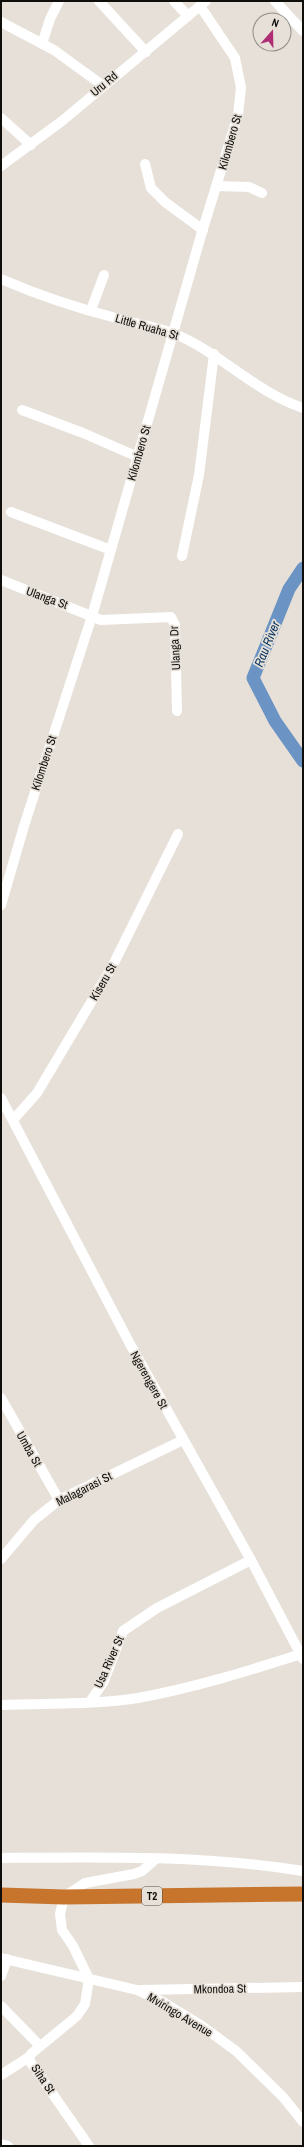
<svg xmlns="http://www.w3.org/2000/svg" width="304" height="2147" viewBox="0 0 304 2147" font-family="'Archivo Narrow',sans-serif">
	<style>
		.lines { fill: none; stroke-linecap: round; stroke-linejoin: round }
		.river { stroke: #6b93c3; stroke-width: 13 }
		.minor { stroke: #fff; stroke-width: 10 }
		.highway { stroke: #c7742c; stroke-width: 15 }
		.labels { text-anchor: middle; dominant-baseline: central; stroke-width: 3.5; stroke-linejoin: round; paint-order: stroke }
		.shield { fill: #e6e0d8; stroke: #504d48; stroke-width: 1 }
		.shield-label { font-size: 11px; font-weight: bold; fill: #100e0b }
		.street-label { font-size: 12px; fill: #100e0b; stroke: #e6e0d8 }
		.water-label { font-size: 13px; font-style: italic; fill: #05325f; stroke: #e6e0d8 }
	</style>
	<rect width="100%" height="100%" fill="#e6e0d8"/>
	<g class="lines">
		<!-- river -->
		<polyline class="river" points="303,568 289,589 253,678 275,721 303,761"/>
		<!-- minor -->
		<g class="minor">
			<polyline points="99,1 146,52"/>
			<polyline points="174,1 188,16"/>
			<polyline points="275,1 303,31"/>
			<polyline points="1,22 54,50 102,85"/>
			<polyline points="42,44 50,19 59,1"/>
			<polyline points="1,118 31,145"/>
			<polyline points="145,164 151,188 165,202 203,230"/>
			<polyline points="1,166 62,121 206,1"/>
			<polyline points="217,186 249,187 262,193"/>
			<path d="M1,279C38,295 77,308 116,318C135,324 156,326 175,334C221,353 255,392 303,408"/>
			<polyline points="91,310 104,275"/>
			<polyline points="22,410 83,433 138,457"/>
			<polyline points="11,512 111,550"/>
			<polyline points="182,556 199,475 214,354"/>
			<polyline points="1,580 101,620 171,617 175,625 177,711"/>
			<polyline points="1,905 24,826 92,616 202,232 238,115 241,88 235,58 200,6"/>
			<polyline points="1,1098 130,1344 251,1560 303,1659"/>
			<polyline points="13,1120 37,1093 112,967 178,834"/>
			<polyline points="1,1398 59,1500"/>
			<polyline points="1,1559 34,1520 59,1500 183,1440"/>
			<polyline points="90,1702 104,1681 123,1631 157,1608 251,1560"/>
			<path d="M1,1705C46,1703 94,1705 138,1698C193,1688 248,1671 301,1654"/>
			<path d="M1,1858C102,1857 203,1855 303,1871"/>
			<polyline points="1,1958 137,1990 163,2002 202,2026 236,2051 283,2097 303,2122"/>
			<polyline points="1,1976 7,1959"/>
			<polyline points="141,1990 303,1987"/>
			<polyline points="1,2006 40,2046"/>
			<polyline points="1,2075 29,2057"/>
			<polyline points="1,2144 8,2146"/>
			<polyline points="89,2146 31,2063 29,2057 32,2053 77,2016 85,2004 89,1979 73,1946 62,1930 60,1914 64,1897 85,1883 134,1874 142,1871 157,1858"/>
		</g>
		<!-- highway -->
		<polyline class="highway" points="1,1895 64,1897 303,1894"/>
	</g>
	<g class="labels">
		<!-- shield labels -->
		<rect class="shield" x="142" y="1887" width="20" height="18" rx="3"/>
		<g class="shield-label">
			<text x="152" y="1896">T2</text>
		</g>
		<!-- street labels -->
		<g class="street-label">
			<text transform="translate(104 84) rotate(-40)">Uru Rd</text>
			<text transform="translate(230 142) rotate(-74)">Kilombero St</text>
			<text transform="translate(147 327) rotate(16)">Little Ruaha St</text>
			<text transform="translate(139 453) rotate(-74)">Kilombero St</text>
			<text transform="translate(47 598) rotate(20)">Ulanga St</text>
			<text transform="translate(175 648) rotate(-93)">Ulanga Dr</text>
			<text transform="translate(44 763) rotate(-72)">Kilombero St</text>
			<text transform="translate(103 982) rotate(-60)">Kiseru St</text>
			<text transform="translate(149 1380) rotate(61)">Ngerengere St</text>
			<text transform="translate(29 1449) rotate(60)">Umba St</text>
			<text transform="translate(84 1489) rotate(-27)">Malagarasi St</text>
			<text transform="translate(109 1662) rotate(-66)">Usa River St</text>
			<text transform="translate(220 1989) rotate(-1)">Mkondoa St</text>
			<text transform="translate(180 2015) rotate(31)">Mviringo Avenue</text>
			<text transform="translate(43 2079) rotate(56)">Siha St</text>
		</g>
		<!-- water labels -->
		<g class="water-label">
			<text transform="translate(267 644) rotate(-68)">Rau River</text>
		</g>
	</g>
	<!-- border -->
	<rect width="304" height="2147" fill="none" stroke="#100e0b" stroke-width="4"/>
	<!-- north arrow -->
	<g transform="translate(272 32) rotate(20)"><circle r="19" fill="#e6e0d8" stroke="#908c86"/>
	<path d="M0-3L7 15L0 10L-7 15Z" fill="#b02c74"/>
	<text y="-6" font-size="11" font-weight="bold" text-anchor="middle" fill="#100e0b">N</text>
	</g>
</svg>
